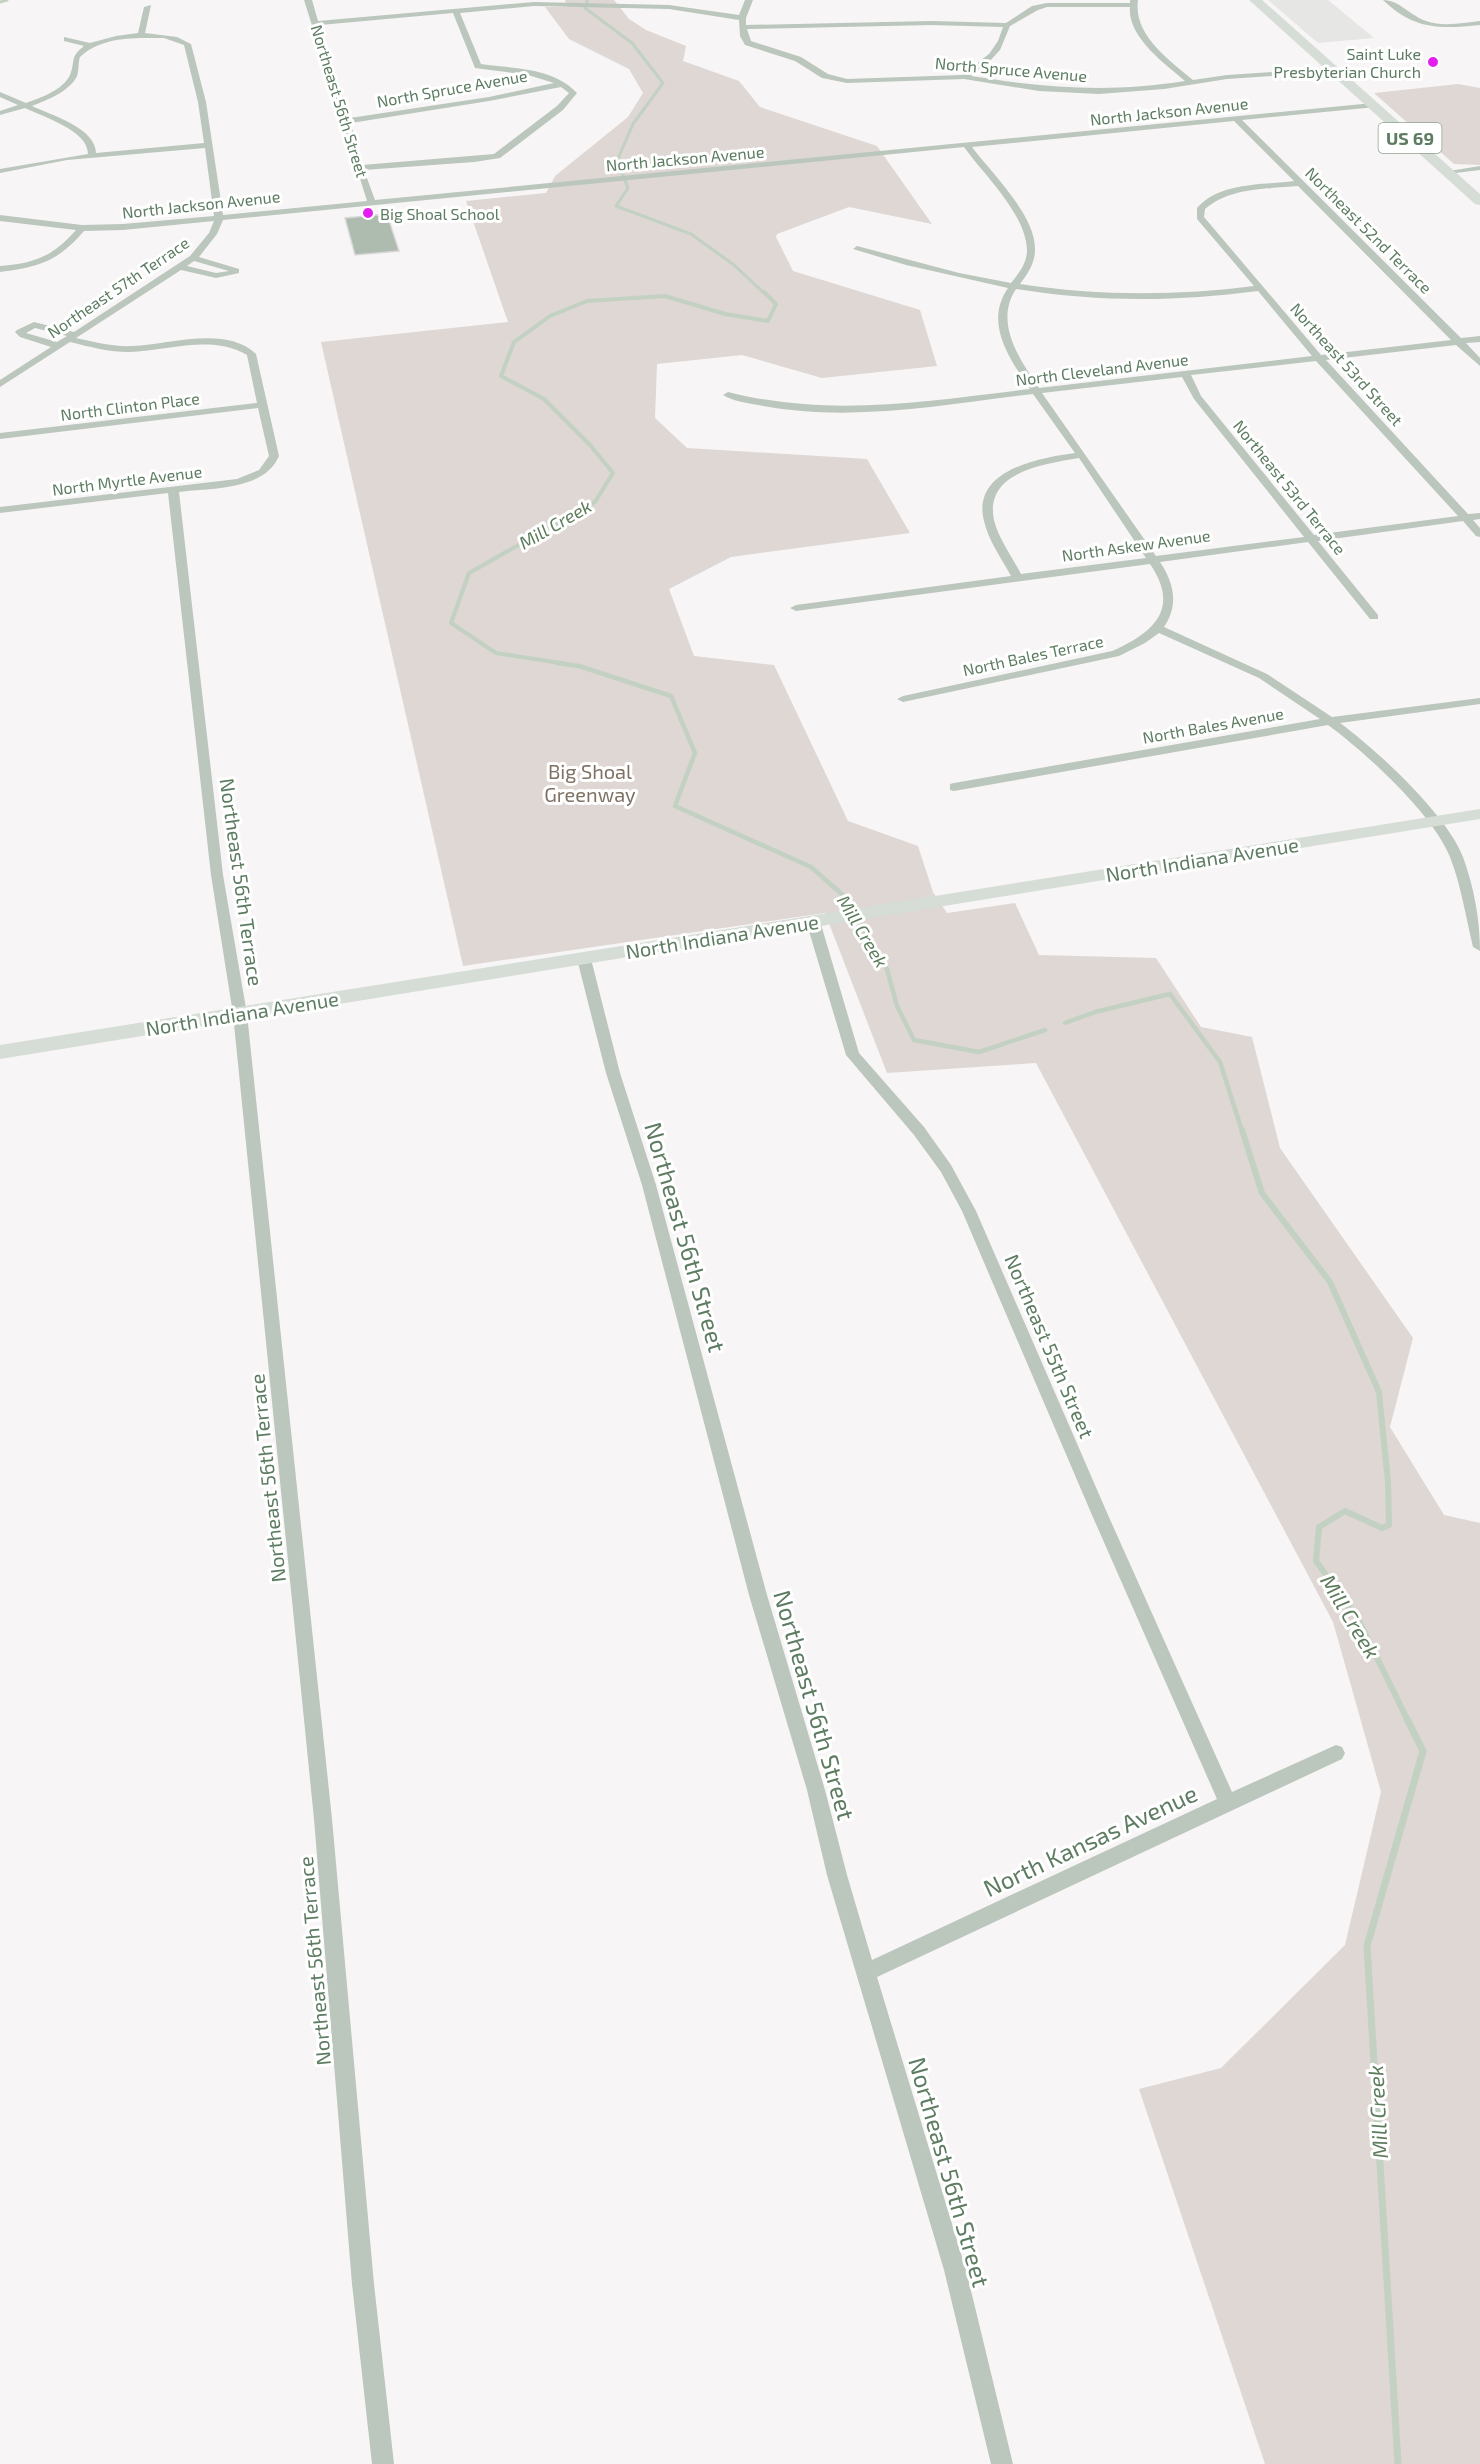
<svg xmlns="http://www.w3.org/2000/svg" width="1480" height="2464" viewBox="0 0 1480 2464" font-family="'Exo 2',sans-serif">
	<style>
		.built { fill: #e6e6e4 }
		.green { fill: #ded7d4 }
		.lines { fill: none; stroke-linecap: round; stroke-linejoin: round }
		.stream-far4 { stroke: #c2d1c2; stroke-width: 3 }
		.stream-far3 { stroke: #c2d1c2; stroke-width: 4 }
		.stream-far2 { stroke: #c2d1c2; stroke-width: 4.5 }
		.stream-far1 { stroke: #c2d1c2; stroke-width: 6 }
		.stream { stroke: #c2d1c2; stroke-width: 7 }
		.building { fill: #aebcb0; stroke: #dad7d8; stroke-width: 1.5 }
		.street { fill: #bbc6bd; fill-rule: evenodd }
		.secondary { fill: #d5ddd6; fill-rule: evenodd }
		.primary { fill: #d5ddd6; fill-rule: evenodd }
		.poi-dot { fill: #e41eef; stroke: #fff; stroke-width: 2 }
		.labels { text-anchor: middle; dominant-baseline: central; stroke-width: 6; stroke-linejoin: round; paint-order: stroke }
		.far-poi-label { font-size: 16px; fill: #5d7c62; stroke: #fff; text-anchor: end }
		.far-street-label { font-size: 16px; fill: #5d7c62; stroke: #fff }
		.shield { fill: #fff; stroke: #8ea391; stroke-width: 1.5 }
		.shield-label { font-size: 18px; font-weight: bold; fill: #5d7c62 }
		.far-water-label { font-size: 18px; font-style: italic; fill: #5c7c5c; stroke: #fff }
		.park-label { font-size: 20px; fill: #7f7264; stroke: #fff }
		.street-label { font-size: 20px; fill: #5d7c62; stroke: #fff }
		.water-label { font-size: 21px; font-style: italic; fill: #5c7c5c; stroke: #fff }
		.near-street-label { font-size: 24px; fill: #5d7c62; stroke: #fff }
	</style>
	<rect width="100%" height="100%" fill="#f8f5f6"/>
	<!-- built -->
	<polygon class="built" points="1268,0 1328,0 1374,38 1318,43"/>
	<!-- green -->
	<g class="green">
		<polygon points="565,0 614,0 629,19 646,30 686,46 683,61 739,81 760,107 877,146 932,224 849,207 777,234 776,237 793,271 920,310 937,366 822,378 742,355 657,364 655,418 687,448 867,459 910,533 731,557 669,589 694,656 774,665 848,821 918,846 933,892 947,913 1015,903 1039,955 1156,958 1201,1027 1252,1037 1280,1148 1413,1338 1390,1427 1444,1515 1480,1523 1480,2464 1265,2464 1139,2089 1221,2068 1345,1945 1381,1792 1333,1622 1036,1063 887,1073 825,913 463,966 321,342 508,322 466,201 546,193 555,176 628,117 643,93 629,69 569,39 545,7 567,7"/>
		<polygon points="1458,84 1480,88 1480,165 1454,164 1374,93"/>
	</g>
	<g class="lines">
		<!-- stream-far4 -->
		<g class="stream-far4">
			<polyline points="587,0 587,3"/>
			<polyline points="0,2 7,0"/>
			<polyline points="585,8 632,43 663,83 633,124 617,161 628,188 616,206 691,234 734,265 765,294"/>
		</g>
		<!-- stream-far3 -->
		<polyline class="stream-far3" points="567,664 496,653 451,623 469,573 595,502 613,473 590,445 544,399 501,376 514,342 550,316 587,301 665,296 725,314 768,321 776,304 764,292"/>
		<!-- stream-far2 -->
		<g class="stream-far2">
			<polyline points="557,663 579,666 671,696 695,753 675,806 811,867 844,896 887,969 897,1006 914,1040 979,1052 1045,1030"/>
			<polyline points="1065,1023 1095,1012 1170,994 1220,1062 1242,1131"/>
		</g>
		<!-- stream-far1 -->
		<polyline class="stream-far1" points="1242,1130 1262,1193 1330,1282 1379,1392 1388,1482 1389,1525 1382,1528 1345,1511 1319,1527 1316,1561 1358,1619 1408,1721"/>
		<!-- stream -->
		<polyline class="stream" points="1398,2464 1367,1946 1423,1751 1407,1719"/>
	</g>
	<!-- building -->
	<polygon class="building" points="387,214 399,251 355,255 345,218"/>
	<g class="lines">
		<!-- street -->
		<g class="street">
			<path d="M304,0H312L318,21L534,2L669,5L739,15L745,0H753L746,18V25L931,21L1006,23L1032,6L1047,3H1130V0H1138C1133,35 1169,60 1193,80L1227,75L1332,68L1336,70L1332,72L1227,79L1164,89L1099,94L1039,91L964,79L847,83L822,78L795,61L745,45L740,36L739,20L669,9L534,6L460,13L481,64C514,69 553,67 577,93L563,110L500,158L474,162L364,170L375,200L1373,103H1376V107L1242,120L1461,338L1480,336V342L1466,343L1480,358V366L1456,345L1326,360L1468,514L1480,513V519L1473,520L1480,528V537L1476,536L1463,521L1318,541L1378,615V619H1370L1308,542L1160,562C1174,583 1179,605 1164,627L1267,674L1332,717L1480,698V704L1340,723C1377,750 1447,815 1463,857C1474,887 1480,920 1480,951L1473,947C1466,918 1461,885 1450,857C1433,814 1365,752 1328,725L954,791L950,790V784L954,783L1320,719L1259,678L1159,633L1145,643L1119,656L903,702L897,699L903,696L1112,651C1153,633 1181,609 1150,564L796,611L790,608L796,605L1011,576C1002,559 988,540 984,521C971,470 1039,458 1075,453L1033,394C942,405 849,423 758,405C747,403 732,401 723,395L728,392C831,418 927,401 1030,389C1009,358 984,323 1008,288L906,265L853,249L857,246L959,273L1011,283C1019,273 1027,263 1027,250C1026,214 984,175 964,147L223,220L217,234L199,257L239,269V273L216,278L181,270L76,338C95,342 113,347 132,346C170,345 225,325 256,354L279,456C264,491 211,488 179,492L223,875L247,1014L332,1819L374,2284L394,2464H372L352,2284L314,1819L233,1014L211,875L168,493L0,513V507L237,479L259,470L269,456L258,408L0,439V433L257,403L247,355C212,334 168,351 129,352C109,352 90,347 70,342L0,387V380L51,347L20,337L15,332L17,330L34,322L74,332L190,256L209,233L214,221L123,230L84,231C58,261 40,267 0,272V266C35,263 52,257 76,230L0,221V215L82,225L123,224L214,216L205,148L67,160L0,173V169L88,154C88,130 43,117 25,108L0,115V111L18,105L0,97V92L26,103C40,98 63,90 70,75C76,60 69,58 84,46L64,41V37L90,43L116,36L138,33L144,7L151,5L145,33L177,37L191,44L206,102L223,215L367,201ZM1047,7H1130C1127,37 1165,64 1185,81C1110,93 1046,88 971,76L988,63L1000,50L1010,26L1038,10ZM453,13L475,68L528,75L554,83L489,97L350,118L320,25ZM931,25L1003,27L998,41L989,54L962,75L847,79L828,74L801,57L751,41L747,29ZM144,38H164L184,45L198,102L204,143L96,153C96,128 51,115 32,106C47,100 69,92 77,76C79,71 78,63 80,57C97,41 121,38 144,38ZM561,87L569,93L557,106L494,154L362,165L351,123L489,101ZM1234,121L1294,181C1262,185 1220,182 1197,208V219L1254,286C1175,296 1098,296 1020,284C1027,275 1035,263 1035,250C1036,215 992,174 972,147ZM1298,186L1451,340L1321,355L1204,217L1205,209C1230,187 1267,189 1298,186ZM194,261L229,271L216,273L187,266ZM1016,289C1099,302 1174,302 1258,291L1312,356L1039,388C1019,359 994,322 1016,289ZM35,328L67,336L57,342L26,333ZM1316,361L1458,516L1314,535L1201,396L1191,375ZM1182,377L1194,399L1304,537L1156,556L1042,393ZM1079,458L1146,558L1021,574C1013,558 998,538 994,520C984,472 1044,464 1079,458Z"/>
			<path d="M1383,0C1399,0 1411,16 1426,21C1443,27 1463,23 1480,21V25C1440,29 1414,30 1383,0Z"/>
			<polygon points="1480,166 1480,170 1447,174 1443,172"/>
			<polygon points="813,917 820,921 859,1053 924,1127 951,1165 976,1211 1108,1515 1232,1792 1336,1745 1342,1747 1345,1753 1342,1759 877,1977 966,2270 1013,2464 991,2464 944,2270 827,1875 807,1790 749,1595 642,1185 606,1073 577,959 579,956 589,956 591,959 620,1073 656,1185 767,1595 825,1790 847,1875 872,1960 1217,1799 1092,1515 962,1211 941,1172 914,1135 846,1055 806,921"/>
		</g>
		<!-- secondary -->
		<polygon class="secondary" points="1480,809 1480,819 0,1059 0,1045"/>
		<!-- primary -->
		<polygon class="primary" points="1249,0 1262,0 1480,194 1480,205 1475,204"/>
	</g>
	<!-- markers -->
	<g class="poi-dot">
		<circle cx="1433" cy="62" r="6"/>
		<circle cx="368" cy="213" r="6"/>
	</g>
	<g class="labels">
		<!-- far-poi labels -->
		<g class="far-poi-label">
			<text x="1421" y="53">Saint Luke<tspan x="1421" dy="18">Presbyterian Church</tspan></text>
			<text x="380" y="213" text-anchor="start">Big Shoal School</text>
		</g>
		<!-- far-street labels -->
		<g class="far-street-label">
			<text transform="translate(1011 69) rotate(5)">North Spruce Avenue</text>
			<text transform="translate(452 88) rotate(-10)">North Spruce Avenue</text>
			<text transform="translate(340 101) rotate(73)">Northeast 56th Street</text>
			<text transform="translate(1169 111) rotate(-6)">North Jackson Avenue</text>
			<text transform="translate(685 158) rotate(-5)">North Jackson Avenue</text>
			<text transform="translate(201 204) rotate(-6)">North Jackson Avenue</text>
			<text transform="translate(1369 230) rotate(45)">Northeast 52nd Terrace</text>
			<text transform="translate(118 287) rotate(-34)">Northeast 57th Terrace</text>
			<text transform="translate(1347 364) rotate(48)">Northeast 53rd Street</text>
			<text transform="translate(1102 369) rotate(-7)">North Cleveland Avenue</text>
			<text transform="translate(130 406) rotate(-7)">North Clinton Place</text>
			<text transform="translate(127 480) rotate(-7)">North Myrtle Avenue</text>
			<text transform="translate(1290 487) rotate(51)">Northeast 53rd Terrace</text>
			<text transform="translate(1136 545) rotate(-8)">North Askew Avenue</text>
			<text transform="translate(1033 655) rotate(-12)">North Bales Terrace</text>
			<text transform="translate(1213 725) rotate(-10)">North Bales Avenue</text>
		</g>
		<!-- shield labels -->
		<rect class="shield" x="1378.5" y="123" width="63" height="30" rx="4.5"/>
		<g class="shield-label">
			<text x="1410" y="138">US 69</text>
		</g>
		<!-- far-water labels -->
		<g class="far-water-label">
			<text transform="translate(555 524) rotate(-30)">Mill Creek</text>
			<text transform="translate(863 931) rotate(59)">Mill Creek</text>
		</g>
		<!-- park labels -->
		<g class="park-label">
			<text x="590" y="771">Big Shoal<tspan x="590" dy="23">Greenway</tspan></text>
		</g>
		<!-- street labels -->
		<g class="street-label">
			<text transform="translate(1202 859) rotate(-9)">North Indiana Avenue</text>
			<text transform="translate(242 882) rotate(82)">Northeast 56th Terrace</text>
			<text transform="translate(722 936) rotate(-9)">North Indiana Avenue</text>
			<text transform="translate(242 1013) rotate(-9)">North Indiana Avenue</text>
			<text transform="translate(1050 1346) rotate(67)">Northeast 55th Street</text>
			<text transform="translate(267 1478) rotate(-96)">Northeast 56th Terrace</text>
			<text transform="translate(314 1961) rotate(-95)">Northeast 56th Terrace</text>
		</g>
		<!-- water labels -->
		<g class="water-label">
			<text transform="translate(1351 1616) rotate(59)">Mill Creek</text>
			<text transform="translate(1377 2112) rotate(-93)">Mill Creek</text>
		</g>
		<!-- near-street labels -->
		<g class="near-street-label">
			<text transform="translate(686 1237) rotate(74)">Northeast 56th Street</text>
			<text transform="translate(815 1705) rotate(74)">Northeast 56th Street</text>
			<text transform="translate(1090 1840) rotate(-25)">North Kansas Avenue</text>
			<text transform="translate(950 2172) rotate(74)">Northeast 56th Street</text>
		</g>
	</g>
</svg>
